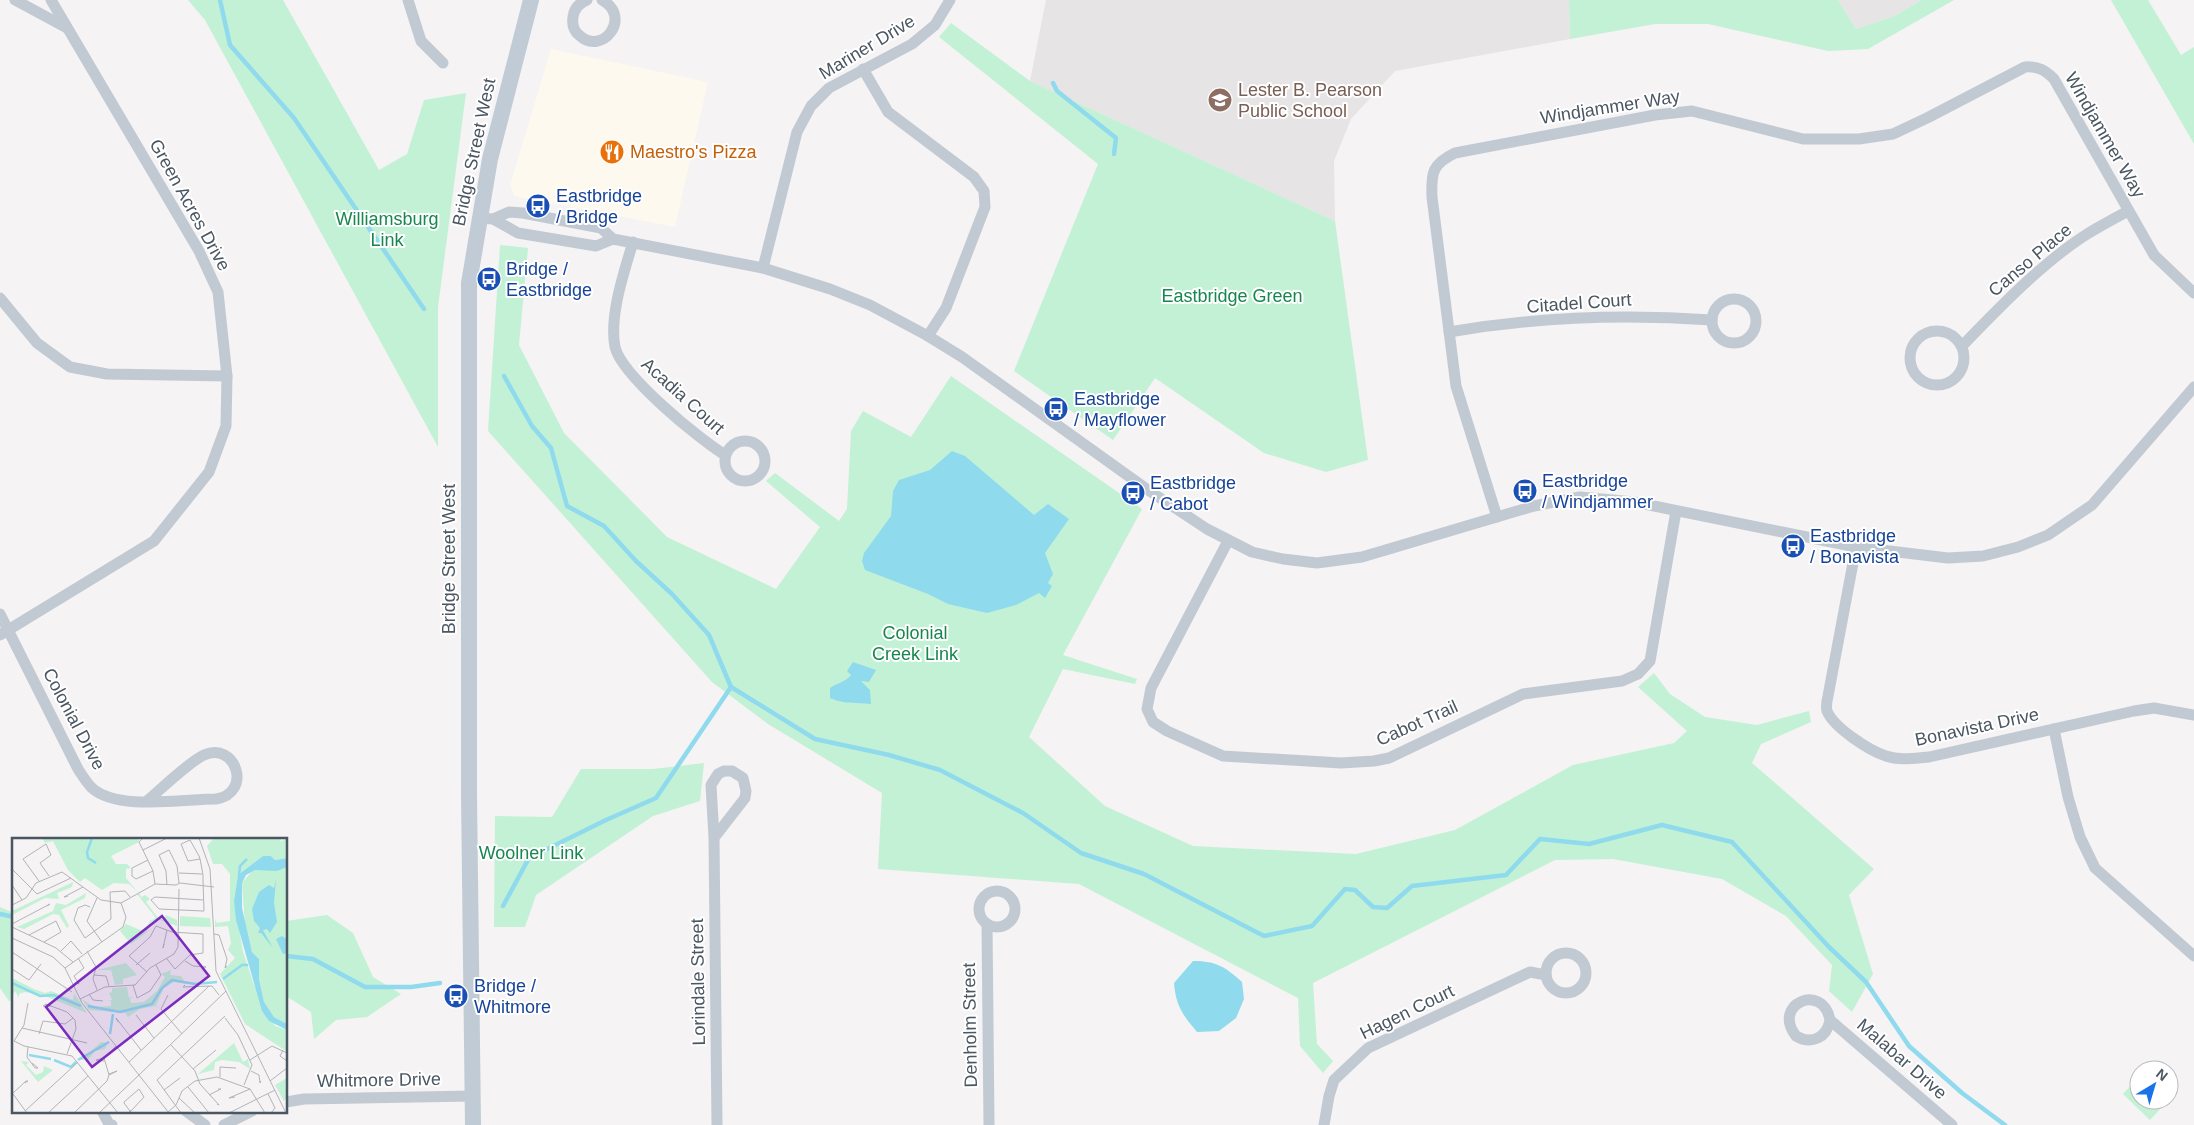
<svg xmlns="http://www.w3.org/2000/svg" width="2194" height="1125" viewBox="0 0 2194 1125" font-family="Arial,sans-serif">
	<style>
		.commercial { fill: #fdf9ef }
		.education { fill: #e6e4e5 }
		.green { fill: #c3f1d5 }
		.water { fill: #90daee }
		.lines { fill: none; stroke-linecap: round; stroke-linejoin: round }
		.stream { stroke: #90daee; stroke-width: 4.5 }
		.street { stroke: #c1cad2; stroke-width: 11 }
		.secondary { stroke: #c1cbd6; stroke-width: 16 }
		.labels { text-anchor: middle; dominant-baseline: central; stroke-width: 4; stroke-linejoin: round; paint-order: stroke }
		.street-label { font-size: 18px; fill: #4a5661; stroke: #fff }
		.education-label { font-size: 18px; fill: #785e54; stroke: #fff; text-anchor: start }
		.food-label { font-size: 18px; fill: #c56008; stroke: #fff; text-anchor: start }
		.transit-label { font-size: 18px; fill: #164399; stroke: #fff; text-anchor: start }
		.park-label { font-size: 18px; fill: #17864f; stroke: #fff }
		.inset-river { fill: none; stroke: #90daee; stroke-width: 2.5 }
		.inset-road { fill: none; stroke: #b1b4b9; stroke-width: 1 }
		.view { fill: #7b2cbf; fill-opacity: 0.15; stroke: #7b2cbf; stroke-width: 2.5 }
		.inset-edge { fill: none; stroke: #4a5661; stroke-width: 2.5 }
	</style>
	<rect width="100%" height="100%" fill="#f5f3f3"/>
	<!-- commercial -->
	<polygon class="commercial" points="551,49 708,82 675,227 514,196 510,185"/>
	<!-- education -->
	<g class="education">
		<polygon points="1046,0 1569,0 1570,39 1395,71 1351,119 1334,161 1335,221 1030,81"/>
		<polygon points="1838,0 1921,0 1895,16 1856,29"/>
	</g>
	<!-- green -->
	<g class="green">
		<polygon points="188,0 283,0 379,170 407,154 424,100 466,93 438,307 438,447 205,20"/>
		<polygon points="1569,0 1838,0 1856,29 1895,16 1921,0 1954,0 1868,49 1828,51 1708,24 1655,24 1570,39"/>
		<polygon points="2111,0 2148,0 2181,55 2194,47 2194,144"/>
		<polygon points="951,23 1030,81 1335,221 1368,460 1326,472 1264,453 1155,378 1113,440 1014,371 1098,164 939,37"/>
		<polygon points="500,245 528,248 519,345 564,433 667,537 776,589 820,527 766,481 775,473 839,521 847,509 851,431 863,411 911,437 951,376 1142,509 1063,655 1137,679 1135,684 1063,669 1029,737 1105,806 1193,846 1356,854 1455,830 1573,765 1674,743 1687,731 1638,687 1654,673 1670,694 1705,717 1757,725 1809,711 1811,722 1761,744 1752,763 1874,869 1849,895 1873,974 1852,1012 1829,991 1832,965 1786,916 1722,879 1613,859 1555,860 1313,983 1317,1044 1333,1061 1323,1073 1300,1046 1298,998 1079,884 878,869 882,793 768,724 712,682 488,431"/>
		<polygon points="704,763 700,801 653,816 536,895 525,927 494,927 495,816 552,817 581,769 653,769"/>
		<polygon points="0,907 14,913 14,1000 9,1001 0,988"/>
		<polygon points="327,915 353,933 373,977 401,994 367,1017 336,1020 314,1039 311,1012 286,996 286,921"/>
		<polygon points="2135,1081 2139,1084 2139,1100 2157,1100 2163,1106 2150,1120 2123,1094"/>
	</g>
	<!-- water -->
	<g class="water">
		<polygon points="952,451 965,456 1034,515 1048,504 1069,519 1045,553 1053,574 1048,583 1052,586 1045,598 1039,593 1016,605 987,613 948,604 928,594 865,570 862,561 864,553 891,516 893,491 899,480 930,470"/>
		<path d="M853,662L876,670L869,682L861,681L870,690L871,704C855,702 846,705 830,698V688C837,683 846,682 851,675L847,671Z"/>
		<path d="M1193,961C1217,961 1225,967 1242,982L1244,999L1236,1018L1219,1031L1197,1032C1182,1014 1176,1006 1174,983Z"/>
	</g>
	<g class="lines">
		<!-- stream -->
		<g class="stream">
			<polyline points="220,0 230,45 294,118 424,309"/>
			<polyline points="1053,83 1057,91 1116,138 1114,154"/>
			<polyline points="504,376 532,426 551,448 567,506 604,526 636,561 672,594 709,635 731,687 815,739 889,755 940,770 1023,813 1081,853 1144,874 1264,936 1312,926 1345,889 1355,890 1373,907 1387,908 1412,886 1506,875 1540,839 1589,844 1662,825 1732,842 1829,947 1866,982 1909,1046 1962,1093 2005,1125"/>
			<polyline points="503,906 529,858 606,820 656,798 731,687"/>
			<polyline points="0,914 14,917"/>
			<polyline points="286,956 313,959 365,987 411,987 440,983"/>
		</g>
		<!-- street -->
		<g class="street">
			<polyline points="15,0 67,28"/>
			<polyline points="408,0 421,41 443,63"/>
			<path d="M587,0C579,3 574,9 573,17C572,24 574,31 579,35C602,57 633,17 602,0"/>
			<polyline points="863,69 888,112 974,177 984,191 985,207 946,308 928,336"/>
			<polyline points="479,218 493,219 518,233 596,246 613,239 763,268 830,289 870,305 928,336 962,357 1148,490 1207,529 1252,552 1283,559 1317,563 1362,557 1534,506 1580,497 1634,502 1856,547 1948,558 1983,556 2018,547 2048,535 2092,505 2194,387"/>
			<polyline points="493,219 509,212 523,213 601,228 613,239"/>
			<path d="M633,242C624,272 609,316 615,347C622,376 699,439 725,455"/>
			<polyline points="763,268 797,132 811,106 829,88 912,44 935,25 950,0"/>
			<polyline points="0,298 37,343 70,367 107,374 227,376"/>
			<circle cx="1734" cy="321" r="22"/>
			<circle cx="1937" cy="358" r="27"/>
			<path d="M1449,332C1535,317 1624,314 1712,320"/>
			<path d="M1962,346C1997,310 2039,266 2081,238C2096,228 2112,220 2128,211"/>
			<circle cx="745" cy="461" r="20"/>
			<path d="M1497,517L1456,386L1432,197C1431,173 1432,164 1455,153L1655,115L1692,111L1803,139H1859L1893,134L1927,118L2025,67C2038,66 2045,70 2054,79L2154,255L2194,293"/>
			<polyline points="1228,541 1151,688 1147,709 1153,722 1167,731 1223,756 1341,763 1374,761 1389,758 1523,694 1622,681 1638,674 1650,661 1676,511"/>
			<path d="M1856,547L1828,696C1827,700 1826,707 1827,711C1834,728 1870,751 1886,756C1900,761 1915,758 1929,757L2134,711L2154,708L2194,715"/>
			<path d="M0,614L78,769C82,775 86,782 92,788C117,811 184,799 216,799C253,793 236,741 204,755C190,761 160,790 147,801"/>
			<polyline points="0,635 154,541 209,472 226,426 227,376 218,292 199,251 51,0"/>
			<polyline points="2054,729 2068,797 2080,837 2095,868 2194,956"/>
			<polyline points="714,838 745,798 746,791 743,778 732,771 724,771 718,774 711,785 714,838 717,1125"/>
			<circle cx="997" cy="909" r="18"/>
			<polyline points="987,924 989,1125"/>
			<circle cx="1566" cy="973" r="20"/>
			<path d="M1830,1020C1827,1038 1811,1045 1796,1036C1771,1004 1823,982 1830,1020L1952,1125"/>
			<polyline points="286,1102 304,1099 473,1096"/>
			<polyline points="102,1111 109,1124 112,1125"/>
			<polyline points="186,1111 205,1125"/>
			<polyline points="224,1125 252,1111"/>
			<polyline points="1324,1125 1329,1096 1334,1080 1368,1048 1530,972 1546,975"/>
		</g>
		<!-- secondary -->
		<polyline class="secondary" points="473,1125 469,795 469,283 490,159 531,0"/>
	</g>
	<!-- icons -->
	<defs>
		<symbol id="school-disc" viewBox="-11 -11 22 22"><circle r="9.5" fill="#8d6e63" stroke="#fff"/><path d="M0-5L7-2L0 1L-7-2ZM-4 1L0 2.5L4 1V4Q0 6-4 4Z" fill="#fff"/></symbol>
		<symbol id="restaurant-disc" viewBox="-11 -11 22 22"><circle r="9.5" fill="#e8710a" stroke="#fff"/><path d="M-5-6h1v4h1v-4h1v4h1v-4h1v5L-1.5 .5V6h-2V.5L-5-1ZM5-6V6H3V1.5H1.5Q1.5-4 5-6Z" fill="#fff"/></symbol>
		<symbol id="bus-disc" viewBox="-11 -11 22 22"><circle r="9.5" fill="#1a4fb4" stroke="#fff"/><path d="M-5-6H5V4H4V6H2V4H-2V6H-4V4H-5ZM-3.5-4V0h7V-4ZM-3.5 1.2v1.5H-2V1.2ZM2 1.2v1.5H3.5V1.2Z" fill="#fff"/></symbol>
	</defs>
	<g fill-rule="evenodd">
		<use href="#school-disc" x="1206" y="86" width="28" height="28"/>
		<use href="#restaurant-disc" x="598" y="138" width="28" height="28"/>
		<use href="#bus-disc" x="524" y="192" width="28" height="28"/>
		<use href="#bus-disc" x="475" y="265" width="28" height="28"/>
		<use href="#bus-disc" x="1042" y="395" width="28" height="28"/>
		<use href="#bus-disc" x="1511" y="477" width="28" height="28"/>
		<use href="#bus-disc" x="1119" y="479" width="28" height="28"/>
		<use href="#bus-disc" x="1779" y="532" width="28" height="28"/>
		<use href="#bus-disc" x="442" y="982" width="28" height="28"/>
	</g>
	<g class="labels">
		<!-- street labels -->
		<g class="street-label">
			<text transform="translate(867 47) rotate(-31)">Mariner Drive</text>
			<text transform="translate(1610 107) rotate(-9)">Windjammer Way</text>
			<text transform="translate(2105 135) rotate(60)">Windjammer Way</text>
			<text transform="translate(474 152) rotate(-78)">Bridge Street West</text>
			<text transform="translate(190 205) rotate(61)">Green Acres Drive</text>
			<text transform="translate(2030 260) rotate(-40)">Canso Place</text>
			<text transform="translate(1579 303) rotate(-4)">Citadel Court</text>
			<text transform="translate(683 396) rotate(42)">Acadia Court</text>
			<text transform="translate(449 559) rotate(-90)">Bridge Street West</text>
			<text transform="translate(74 719) rotate(62)">Colonial Drive</text>
			<text transform="translate(1417 723) rotate(-24)">Cabot Trail</text>
			<text transform="translate(1977 727) rotate(-12)">Bonavista Drive</text>
			<text transform="translate(698 982) rotate(-91)">Lorindale Street</text>
			<text transform="translate(1407 1012) rotate(-26)">Hagen Court</text>
			<text transform="translate(970 1025) rotate(-91)">Denholm Street</text>
			<text transform="translate(1902 1059) rotate(41)">Malabar Drive</text>
			<text transform="translate(379 1080) rotate(-1)">Whitmore Drive</text>
		</g>
		<!-- education labels -->
		<g class="education-label">
			<text x="1238" y="90">Lester B. Pearson<tspan x="1238" dy="21">Public School</tspan></text>
		</g>
		<!-- food labels -->
		<g class="food-label">
			<text x="630" y="152">Maestro's Pizza</text>
		</g>
		<!-- transit labels -->
		<g class="transit-label">
			<text x="556" y="196">Eastbridge<tspan x="556" dy="21">/ Bridge</tspan></text>
			<text x="506" y="269">Bridge /<tspan x="506" dy="21">Eastbridge</tspan></text>
			<text x="1074" y="399">Eastbridge<tspan x="1074" dy="21">/ Mayflower</tspan></text>
			<text x="1542" y="481">Eastbridge<tspan x="1542" dy="21">/ Windjammer</tspan></text>
			<text x="1150" y="483">Eastbridge<tspan x="1150" dy="21">/ Cabot</tspan></text>
			<text x="1810" y="536">Eastbridge<tspan x="1810" dy="21">/ Bonavista</tspan></text>
			<text x="474" y="986">Bridge /<tspan x="474" dy="21">Whitmore</tspan></text>
		</g>
		<!-- park labels -->
		<g class="park-label">
			<text x="387" y="219">Williamsburg<tspan x="387" dy="21">Link</tspan></text>
			<text x="1232" y="296">Eastbridge Green</text>
			<text x="915" y="633">Colonial<tspan x="915" dy="21">Creek Link</tspan></text>
			<text x="531" y="853">Woolner Link</text>
		</g>
	</g>
	<!-- overview -->
	<g transform="translate(12 838)">
		<rect width="275" height="275" fill="#f5f3f3"/>
		<path d="M30,0H126L127,4L99,18L104,26H115L119,30L114,31V40L125,53L117,46L102,45L90,52L73,40L68,44L56,32L41,3L33,5ZM202,0H270L268,4L275,0V20L263,22L259,18H251L226,37L222,63L231,114L242,147L263,188L275,192L274,213L233,186L208,136L223,120L216,112L219,105L216,88L203,89V82L205,85L218,83V36L210,26H201L195,8ZM275,29V186L262,179L252,164L247,141V121L240,114L233,88L230,45L241,32ZM61,44L60,49L45,55L47,61L33,60L0,77V73ZM74,55L73,60L49,72L57,88L55,90L47,77L41,76L12,91L5,89L41,73L44,65L54,67ZM127,55L129,59L133,57L138,61L134,64L146,80L152,82L154,77L165,82V88L145,81L139,84L135,94L119,106L108,93L114,86L133,94L138,83L144,80L125,56ZM168,78L198,80L199,89L168,88ZM114,125L125,137L111,141V146L103,147L99,132H85ZM159,132L158,137L169,138L174,146L162,144L152,150L144,167L148,171L144,168L128,171L116,179L113,175L77,172L70,161L82,169L99,168V163H94L100,162L97,155L100,154V150L115,149L117,160L122,158L118,161L119,165L132,164L145,153L153,139L149,136ZM0,140L22,151L33,155L39,153L61,162L62,155L75,175L33,158L13,154L7,156V160L3,153L0,159ZM89,204L96,205L93,211L83,213L76,222H67L66,220L77,215ZM222,205L231,224L236,221L238,231L227,224L210,222L203,224L202,232L186,236ZM9,223L17,224L14,227L24,237L31,234L32,228L41,232L26,244ZM275,240V260L272,263L263,247Z" fill="#c3f1d5"/>
		<path d="M251,18H259L263,22L275,20V29L265,33L243,32L234,37L230,45V70L240,114L247,121V141L252,164L262,179L275,186V192L257,183L250,173L224,82L222,63L226,37ZM264,41L262,65L265,84L258,95L255,91L251,92L261,110L249,95H246L248,90L242,83L240,71L247,54L257,47L262,50ZM270,98L275,101V115L271,116L264,101Z" fill="#90daee"/>
		<path class="inset-river" d="M80,0L75,14L76,20L84,25M227,37L228,28L235,21M211,141L230,127H236M0,145L28,158L42,157L69,168M76,168L108,174L140,166L150,150L160,142L183,146L205,144M98,196L101,176M17,217L39,221M42,222L59,229L64,224M66,222L97,204"/>
		<path class="inset-road" d="M131,0L127,4L141,33L143,46M187,0L198,31L204,133L274,275M131,12L155,0M188,21L176,23L169,6L178,2L187,18L188,21L189,26L191,37V42L192,73H191L147,71L139,62L143,59L191,62M136,22L120,30V38L124,41L141,33M0,31L25,56L59,40M167,35L190,36M27,43L11,21L34,6L39,17L28,25L37,38M0,47L10,62M155,47L154,33L147,17L157,12L165,28L167,45M56,58L52,59L71,49M85,60L75,83L90,104M109,65L143,46L164,47L168,45L202,49M0,67L14,60L24,45L50,34L89,62L109,65M78,69L73,67L66,70L62,82L73,100L99,81L98,54L113,53L118,59M0,86L38,66L35,68M0,89L44,110L61,124M202,96L207,97L215,121L213,130L215,128M17,97L44,83L49,94L32,104M0,100L41,119L53,130L70,165L157,275M152,106L151,110L155,92M49,113L59,103L70,116M75,113L84,129L81,141L85,152M0,114L60,154M173,123L181,128L194,129H190M124,127L138,115M53,130L111,89L114,79L109,65M0,131L17,142L29,126M135,134L117,118L138,99L144,88L160,94L191,96V115L178,117L163,131L155,121M82,137L94,138L97,148M65,145L67,146L62,138L72,130L66,120M121,147L125,160L138,153L149,137L144,127M173,147L171,149L200,148L207,157M77,156L81,162L91,163M156,157L149,171L170,196M68,161L93,149L123,147L138,130L162,116L166,109L167,51M16,165L12,187L2,203L12,208L60,218L106,275M39,168H31L34,166L39,168L55,174L63,182L64,191L55,216M124,177L142,200M213,180L226,197L240,227L232,247M106,184L104,180L129,212M10,190L75,205M27,196L31,183L53,186L61,180M159,207L183,233L188,246L207,267L205,266M16,209L15,219L23,230H26L20,225M271,212L268,218L275,223M92,220L84,222L92,223M238,222L260,208L275,215M117,224L197,148M181,231L204,212M239,233L247,237L248,245L249,243M97,236L105,233L97,237M127,237L214,153M208,239V229L224,230M258,243L275,230M176,249L197,275M152,252L168,240M0,256L14,243H16L13,245M1,256L15,275M256,256L263,270L259,275M197,257L209,251H206M223,259L217,260L238,251M167,260L183,275M13,273L66,224M156,274L164,267L170,253L183,243L205,239L238,251L253,275M36,275L76,238M62,275L95,243L97,237L92,220L104,208M87,275L127,237M116,275L118,273L120,272L132,259L127,251L112,264V265L118,273L120,275M169,275L145,242L213,178M217,275L263,252"/>
		<path class="view" d="M150,78L197,138L80,229L34,169Z"/>
		<rect width="275" height="275" class="inset-edge"/>
	</g>
	<!-- north arrow -->
	<g transform="translate(2154 1085) rotate(38)"><circle r="24" fill="#ffffff" stroke="#b7bbc0"/>
	<path d="M0-4L9 19L0 12L-9 19Z" fill="#1a73e8"/>
	<text y="-8" font-size="14" font-weight="bold" text-anchor="middle" fill="#4a5661">N</text>
	</g>
</svg>
